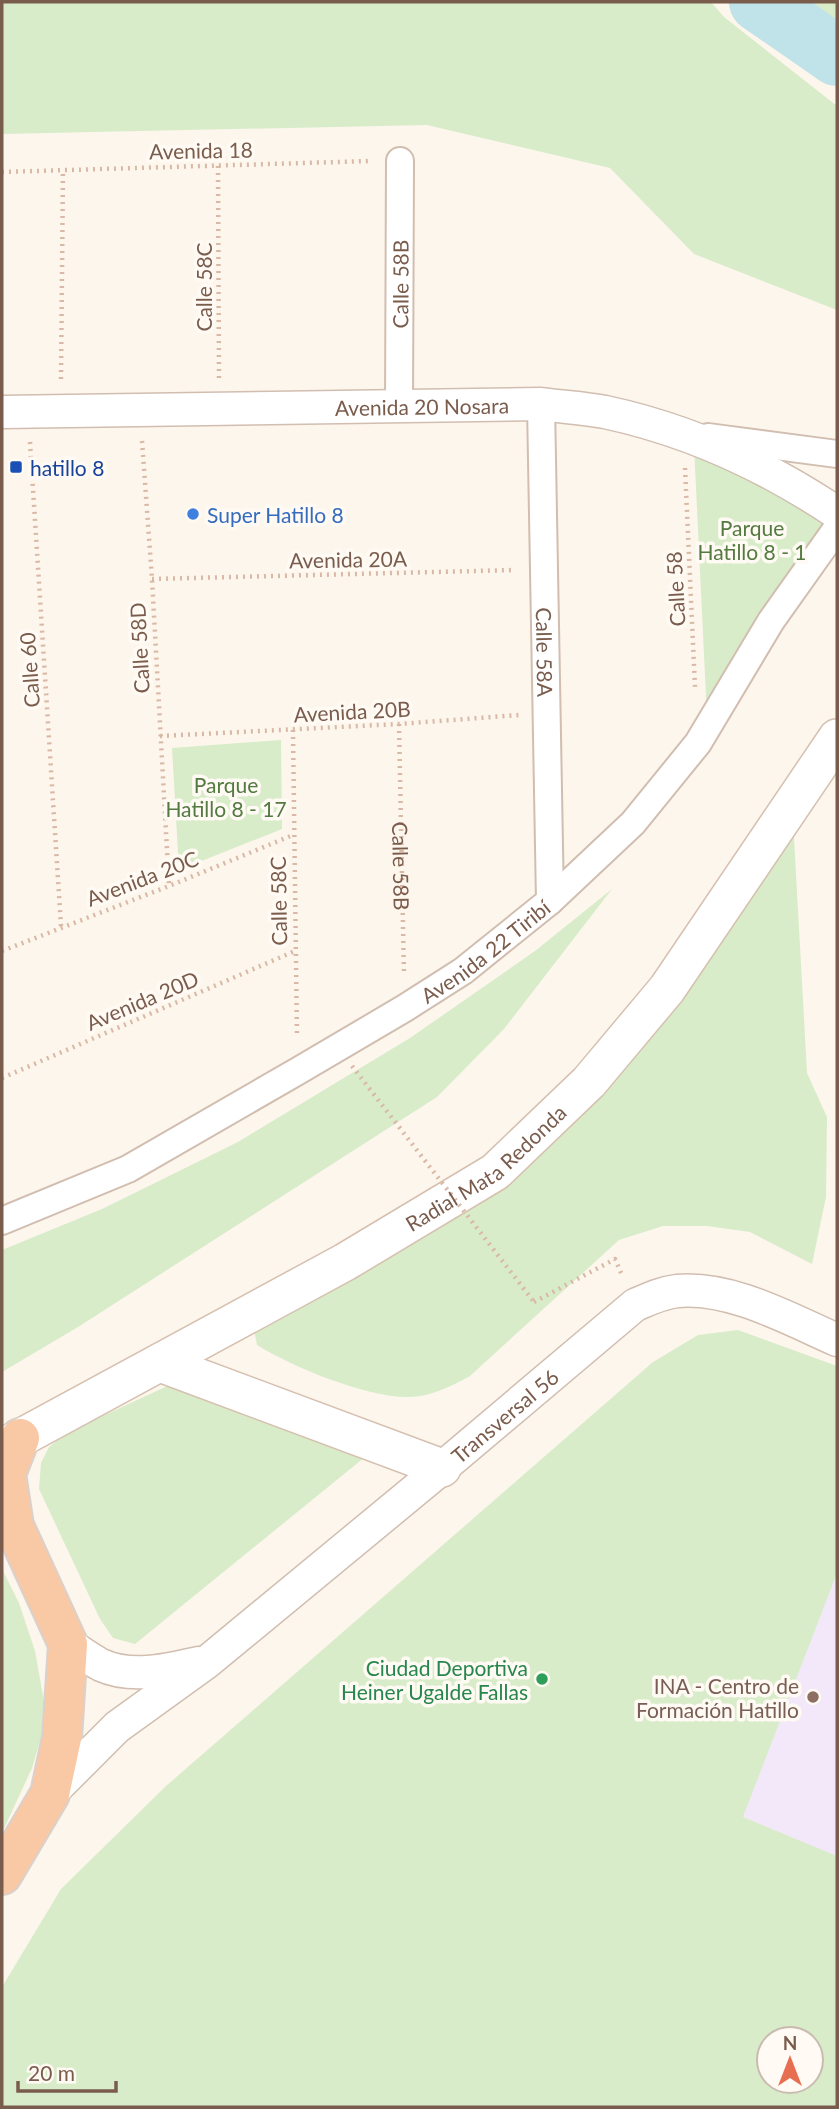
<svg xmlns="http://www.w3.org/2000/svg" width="839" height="2109" viewBox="0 0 839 2109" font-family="Lato,sans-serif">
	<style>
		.education { fill: #f3e8fa }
		.green { fill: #d8ecc9; fill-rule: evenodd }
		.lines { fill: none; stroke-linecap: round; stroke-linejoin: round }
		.river { stroke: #bfe3e8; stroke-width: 60 }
		.minor-casing { stroke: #d1beb0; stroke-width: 30 }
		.tertiary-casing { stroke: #d1beb0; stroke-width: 35 }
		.secondary-casing { stroke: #d6c0b0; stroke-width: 40 }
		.trunk-casing { stroke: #dad1cd; stroke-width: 42 }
		.path { stroke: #d9b8a5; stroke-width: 4.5; stroke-dasharray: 2 5; stroke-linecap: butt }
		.minor { stroke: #fff; stroke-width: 26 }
		.tertiary { stroke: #fff; stroke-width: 32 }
		.secondary { stroke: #fff; stroke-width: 37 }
		.trunk { stroke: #f9c8a4; stroke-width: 38 }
		.path-bridge { stroke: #d9b8a5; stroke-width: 4.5; stroke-dasharray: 2 5; stroke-linecap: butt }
		.transit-dot { fill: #1a4fb4; stroke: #fffaf3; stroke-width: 2.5 }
		.shop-dot { fill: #3f7fe0; stroke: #fffaf3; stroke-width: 2.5 }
		.leisure-dot { fill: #2e9e5b; stroke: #fffaf3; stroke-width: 2.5 }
		.education-dot { fill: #8d6e63; stroke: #fffaf3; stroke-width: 2.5 }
		.labels { text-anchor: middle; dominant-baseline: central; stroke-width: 7; stroke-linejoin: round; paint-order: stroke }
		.street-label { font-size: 21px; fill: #7a5c4d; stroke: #fffaf3 }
		.transit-label { font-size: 21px; fill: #164399; stroke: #fffaf3; text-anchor: start }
		.shop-label { font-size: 21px; fill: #366cbe; stroke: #fffaf3; text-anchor: start }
		.park-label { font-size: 21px; fill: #537a41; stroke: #fffaf3 }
		.leisure-label { font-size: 21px; fill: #27864d; stroke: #fffaf3; text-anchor: end }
		.education-label { font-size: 21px; fill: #785e54; stroke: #fffaf3; text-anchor: end }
	</style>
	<rect width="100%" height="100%" fill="#fdf6ec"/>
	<!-- education -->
	<polygon class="education" points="837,1572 837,1861 741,1821"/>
	<!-- green -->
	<g class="green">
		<polygon points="2,2 711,2 724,17 837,106 837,310 694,254 610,168 427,125 2,134"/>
		<polygon points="802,2 837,2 837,29"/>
		<polygon points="694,446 826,517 707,717"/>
		<polygon points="281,740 282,829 179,870 172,748"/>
		<path d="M793,820L807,1073L827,1117L826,1197L812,1264L750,1232L707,1226H663L619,1240L470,1376C452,1386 430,1397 409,1397C368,1398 292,1367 257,1345L253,1324L514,1159Z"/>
		<polygon points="612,889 504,1029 437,1097 78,1327 2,1372 2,1250 102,1209 238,1142 410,1038 535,951"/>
		<path d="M738,1330L837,1366V1573L743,1817L837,1856V2107H2V1987L61,1889L166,1786L653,1362L698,1335ZM769,2039H811V2081H769Z"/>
		<polygon points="176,1382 365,1457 135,1644 113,1638 100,1619 39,1489 41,1463 49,1447 68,1432"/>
		<polygon points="2,1569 19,1603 35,1651 47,1718 32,1768 2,1833"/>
	</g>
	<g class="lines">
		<!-- river -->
		<polyline class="river" points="759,2 837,56"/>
		<defs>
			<g id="minor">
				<path id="s2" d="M541,404L550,901"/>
				<path id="s3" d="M399,406L400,161"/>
				<polyline points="708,437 837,454"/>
				<path id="s4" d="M2,1221L128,1169L298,1071L405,1008L463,971L550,901L633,823L698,743L771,621L837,528"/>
			</g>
			<g id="tertiary">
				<path id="s5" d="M2,412L541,404C562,407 584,408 605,412C689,430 767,466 837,513"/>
				<path d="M68,1644C79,1651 90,1659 101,1665C132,1679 167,1670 198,1663"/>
				<path id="s6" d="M50,1794L117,1727L207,1662L442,1468L635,1305C649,1299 661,1293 677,1291C731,1286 789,1319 837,1340"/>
			</g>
			<g id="secondary">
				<polyline points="160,1363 442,1468"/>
				<path id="s7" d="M2,1448L345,1262L495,1172L589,1082L667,989L837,738"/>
			</g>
			<polyline id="trunk" points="2,1875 50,1794 62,1738 68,1644 14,1526 6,1474 20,1438"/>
		</defs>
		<!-- minor casing -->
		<use href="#minor" class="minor-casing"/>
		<!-- tertiary casing -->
		<use href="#tertiary" class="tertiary-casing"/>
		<!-- secondary casing -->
		<use href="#secondary" class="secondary-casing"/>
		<!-- trunk casing -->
		<use href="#trunk" class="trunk-casing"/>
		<!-- path -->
		<g class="path">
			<polyline points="218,166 219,379"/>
			<polyline points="2,172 371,161"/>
			<polyline points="61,379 63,169"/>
			<polyline points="142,441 152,579 169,886"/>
			<polyline points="30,442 61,926"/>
			<polyline points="685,468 695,687"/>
			<polyline points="152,579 515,570"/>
			<path id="s1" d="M399,724L404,975"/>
			<polyline points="293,730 297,1037"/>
			<polyline points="160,736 399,724 519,715"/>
			<polyline points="2,951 169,886 293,835"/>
			<polyline points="2,1078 295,951"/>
			<polyline points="534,1302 615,1259 622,1275"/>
		</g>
		<!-- minor -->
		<use href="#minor" class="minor"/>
		<!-- tertiary -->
		<use href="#tertiary" class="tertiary"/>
		<!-- secondary -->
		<use href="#secondary" class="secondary"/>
		<!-- trunk -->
		<use href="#trunk" class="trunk"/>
		<!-- path-bridge -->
		<polyline class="path-bridge" points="352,1066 534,1302"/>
	</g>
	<!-- markers -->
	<rect class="transit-dot" x="9" y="460" width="14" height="14" rx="3.5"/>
	<circle class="shop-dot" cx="193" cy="514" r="7"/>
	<circle class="leisure-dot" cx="542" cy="1679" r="7"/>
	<circle class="education-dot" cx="813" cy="1697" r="7"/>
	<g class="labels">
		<!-- street labels -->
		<g class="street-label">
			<text transform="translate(201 150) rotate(-1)">Avenida 18</text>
			<text stroke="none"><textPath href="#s3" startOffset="122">Calle 58B</textPath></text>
			<text transform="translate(203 287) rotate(-90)">Calle 58C</text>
			<text stroke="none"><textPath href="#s5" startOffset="420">Avenida 20 Nosara</textPath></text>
			<text transform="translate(348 559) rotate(-1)">Avenida 20A</text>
			<text transform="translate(675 589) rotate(-93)">Calle 58</text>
			<text transform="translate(139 648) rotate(-93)">Calle 58D</text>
			<text stroke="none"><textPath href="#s2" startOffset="248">Calle 58A</textPath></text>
			<text transform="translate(29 670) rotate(-94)">Calle 60</text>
			<text transform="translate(352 711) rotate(-3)">Avenida 20B</text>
			<text stroke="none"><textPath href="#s1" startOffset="142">Calle 58B</textPath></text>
			<text transform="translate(142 878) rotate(-21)">Avenida 20C</text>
			<text transform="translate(278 901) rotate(-91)">Calle 58C</text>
			<text stroke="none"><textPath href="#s4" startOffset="555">Avenida 22 Tiribí</textPath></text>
			<text transform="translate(142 1000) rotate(-23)">Avenida 20D</text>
			<text stroke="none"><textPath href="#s7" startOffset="560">Radial Mata Redonda</textPath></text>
			<text stroke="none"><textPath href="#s6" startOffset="592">Transversal 56</textPath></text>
		</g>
		<!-- transit labels -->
		<g class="transit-label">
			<text x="30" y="467">hatillo 8</text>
		</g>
		<!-- shop labels -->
		<g class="shop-label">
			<text x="207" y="514">Super Hatillo 8</text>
		</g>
		<!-- park labels -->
		<g class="park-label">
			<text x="752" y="527">Parque<tspan x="752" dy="24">Hatillo 8 - 1</tspan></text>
			<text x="226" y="784">Parque<tspan x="226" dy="24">Hatillo 8 - 17</tspan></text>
		</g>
		<!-- leisure labels -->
		<g class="leisure-label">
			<text x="528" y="1667">Ciudad Deportiva<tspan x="528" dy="24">Heiner Ugalde Fallas</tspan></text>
		</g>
		<!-- education labels -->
		<g class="education-label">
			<text x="799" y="1685">INA - Centro de<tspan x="799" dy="24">Formación Hatillo</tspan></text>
		</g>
	</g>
	<!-- border -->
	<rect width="839" height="2109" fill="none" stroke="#7a5c4d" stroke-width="7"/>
	<!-- north arrow -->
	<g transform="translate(790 2060)"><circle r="33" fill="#fffaf3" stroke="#cabbb1" stroke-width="2"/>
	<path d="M0-5L12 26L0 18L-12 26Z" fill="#e76f51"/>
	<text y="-10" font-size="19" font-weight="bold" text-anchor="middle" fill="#7a5c4d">N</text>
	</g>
	<!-- scale -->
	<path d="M18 2081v10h98v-10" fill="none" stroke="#7a5c4d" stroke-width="3.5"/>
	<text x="28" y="2081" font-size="21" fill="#7a5c4d" stroke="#fffaf3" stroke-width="5" paint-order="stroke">20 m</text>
</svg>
